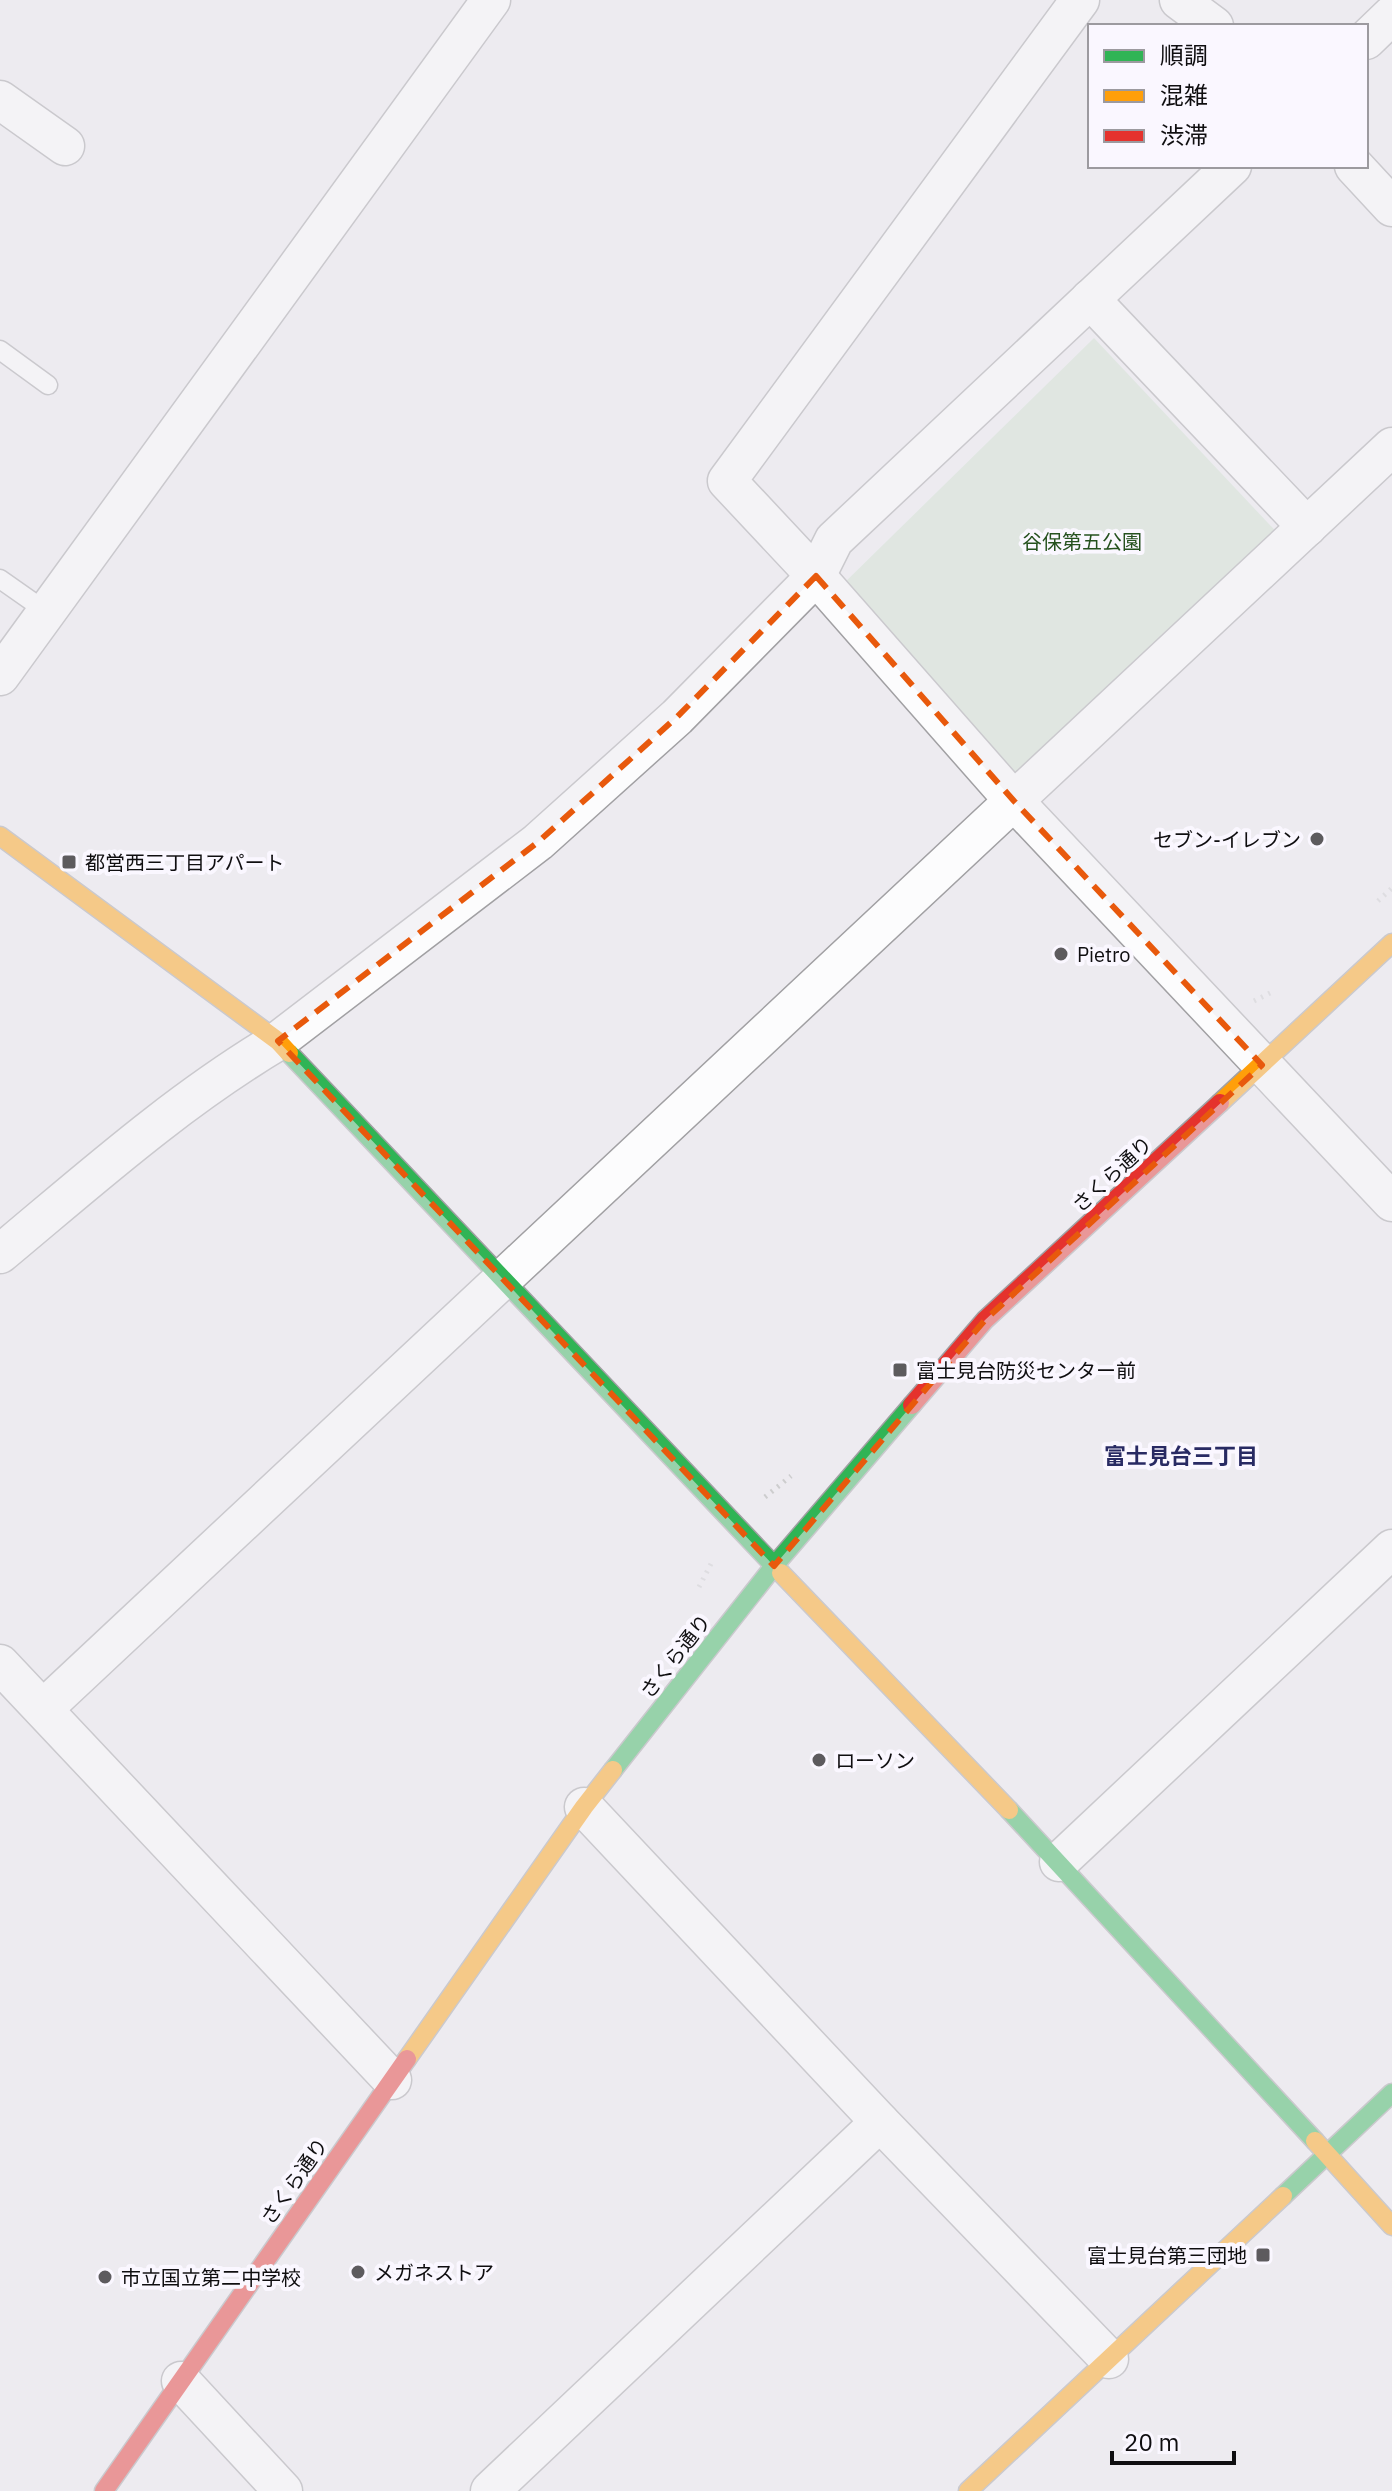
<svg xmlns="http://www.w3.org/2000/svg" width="1392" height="2491" viewBox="0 0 1392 2491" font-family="'IBM Plex Sans','Noto Sans JP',sans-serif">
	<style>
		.green { fill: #d0e1cf }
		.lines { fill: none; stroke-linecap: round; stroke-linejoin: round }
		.lane-casing { stroke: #a1a0a3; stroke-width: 21 }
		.street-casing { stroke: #a1a0a3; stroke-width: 41 }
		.fast-casing { stroke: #a1a0a3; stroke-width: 21 }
		.slow-casing { stroke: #a1a0a3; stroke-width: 21 }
		.jam-casing { stroke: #a1a0a3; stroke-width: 21 }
		.path { stroke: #cdcdce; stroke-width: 5; stroke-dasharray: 2 6; stroke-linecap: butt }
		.lane { stroke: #fcfcfd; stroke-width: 18 }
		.street { stroke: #fcfcfd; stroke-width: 38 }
		.fast { stroke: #30b455; stroke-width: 18 }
		.slow { stroke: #ff9f0a; stroke-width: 18 }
		.jam { stroke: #e5322d; stroke-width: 18 }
		.marked { fill: none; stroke: #e8590c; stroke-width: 6; stroke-dasharray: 16 10; stroke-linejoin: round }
		.poi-dot { fill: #5d5b5e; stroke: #faf7ff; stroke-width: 3 }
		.labels { text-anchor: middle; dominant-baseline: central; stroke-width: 8; stroke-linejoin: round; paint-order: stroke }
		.park-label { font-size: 20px; fill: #25511e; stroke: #faf7ff }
		.poi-label { font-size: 20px; fill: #0f0e10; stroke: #faf7ff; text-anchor: start }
		.street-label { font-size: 20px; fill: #0f0e10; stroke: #faf7ff }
		.neighbourhood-label { font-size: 22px; font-weight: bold; fill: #282a63; stroke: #faf7ff }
	</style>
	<rect width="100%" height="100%" fill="#edebf0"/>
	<!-- green -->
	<polygon class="green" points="1094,338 1284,540 1019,786 838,589"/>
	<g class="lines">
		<defs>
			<g id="lane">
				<polyline points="0,350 48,385"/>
				<polyline points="0,579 47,612"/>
			</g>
			<g id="street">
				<polyline points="1080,0 727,481 816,576 1014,801 1392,1202"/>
				<polyline points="1179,0 1214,26"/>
				<polyline points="1366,40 1392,15"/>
				<polyline points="0,100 65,146"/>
				<polyline points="1354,166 1392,207"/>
				<polyline points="1090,299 1307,527"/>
				<polyline points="0,676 491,0"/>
				<path d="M0,1254C90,1179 177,1101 278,1041L538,842L677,717L816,576L834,540L1232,166"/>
				<polyline points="0,1664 392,2080"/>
				<polyline points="43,1709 1392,447"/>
				<polyline points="584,1807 880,2122 1109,2359"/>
				<polyline points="1059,1862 1392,1549"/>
				<polyline points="181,2381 283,2491"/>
				<polyline points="490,2491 880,2122"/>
			</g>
			<g id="fast">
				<polyline points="289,1053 781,1573"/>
				<polyline points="613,1770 774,1566 912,1405"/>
				<polyline points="1009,1810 1315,2141"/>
				<polyline points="1283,2196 1392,2093"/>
			</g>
			<g id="slow">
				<polyline points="0,836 278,1041 289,1053"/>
				<polyline points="1220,1103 1392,943"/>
				<polyline points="781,1573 1009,1810"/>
				<polyline points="407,2059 584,1807 613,1770"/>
				<polyline points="1315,2141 1392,2226"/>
				<polyline points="968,2491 1283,2196"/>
			</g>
			<g id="jam">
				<polyline points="912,1405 985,1320 1220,1103"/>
				<polyline points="104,2491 407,2059"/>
			</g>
		</defs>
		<!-- lane casing -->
		<use href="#lane" class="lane-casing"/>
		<!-- street casing -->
		<use href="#street" class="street-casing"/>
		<!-- fast casing -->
		<use href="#fast" class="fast-casing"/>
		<!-- slow casing -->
		<use href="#slow" class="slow-casing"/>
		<!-- jam casing -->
		<use href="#jam" class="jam-casing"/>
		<!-- path -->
		<g class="path">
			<polyline points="1378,901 1392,888"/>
			<polyline points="1254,1001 1274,991"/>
			<polyline points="765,1497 791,1476"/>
			<polyline points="699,1587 713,1560"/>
		</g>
		<!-- lane -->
		<use href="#lane" class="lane"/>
		<!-- street -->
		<use href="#street" class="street"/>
		<!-- fast -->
		<use href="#fast" class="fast"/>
		<!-- slow -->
		<use href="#slow" class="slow"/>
		<!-- jam -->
		<use href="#jam" class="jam"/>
	</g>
	<!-- marked area -->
	<path d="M0 0H1392V2491H0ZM816,576L1014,801L1262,1065L985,1320L774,1566L278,1041L538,842L677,717Z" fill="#edebf0" fill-opacity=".55" fill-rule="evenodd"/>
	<path class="marked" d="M816,576L1014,801L1262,1065L985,1320L774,1566L278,1041L538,842L677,717Z"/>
	<!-- markers -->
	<g class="poi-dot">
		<circle cx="1317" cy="839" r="8"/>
		<rect x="61" y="854" width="16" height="16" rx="4"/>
		<circle cx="1061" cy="954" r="8"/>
		<rect x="892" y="1362" width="16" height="16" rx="4"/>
		<circle cx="819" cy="1760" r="8"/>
		<rect x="1255" y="2247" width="16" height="16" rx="4"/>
		<circle cx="358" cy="2272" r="8"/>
		<circle cx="105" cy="2277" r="8"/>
	</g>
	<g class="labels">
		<!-- park labels -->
		<g class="park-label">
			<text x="1082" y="541">谷保第五公園</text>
		</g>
		<!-- poi labels -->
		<g class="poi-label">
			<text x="1301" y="839" text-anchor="end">セブン-イレブン</text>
			<text x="85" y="862">都営西三丁目アパート</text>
			<text x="1077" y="954">Pietro</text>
			<text x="916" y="1370">富士見台防災センター前</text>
			<text x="835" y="1760">ローソン</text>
			<text x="1247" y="2255" text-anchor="end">富士見台第三団地</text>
			<text x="374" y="2272">メガネストア</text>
			<text x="121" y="2277">市立国立第二中学校</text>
		</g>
		<!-- street labels -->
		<g class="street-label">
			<text transform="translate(1112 1174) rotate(-43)">さくら通り</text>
			<text transform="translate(675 1656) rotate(-52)">さくら通り</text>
			<text transform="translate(294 2181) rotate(-55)">さくら通り</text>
		</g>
		<!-- neighbourhood labels -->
		<g class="neighbourhood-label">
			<text x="1181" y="1455">富士見台三丁目</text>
		</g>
	</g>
	<!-- legend -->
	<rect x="1088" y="24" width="280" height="144" fill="#faf7ff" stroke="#9c9a9f" stroke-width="2"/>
	<rect x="1104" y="50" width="40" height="12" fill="#30b455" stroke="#9c9a9f" stroke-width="2"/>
	<text x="1160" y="64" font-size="24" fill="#0f0e10">順調</text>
	<rect x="1104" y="90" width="40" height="12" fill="#ff9f0a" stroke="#9c9a9f" stroke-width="2"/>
	<text x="1160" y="104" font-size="24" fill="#0f0e10">混雑</text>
	<rect x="1104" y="130" width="40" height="12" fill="#e5322d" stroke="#9c9a9f" stroke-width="2"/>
	<text x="1160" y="144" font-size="24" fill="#0f0e10">渋滞</text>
	<!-- scale -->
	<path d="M1112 2451v12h122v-12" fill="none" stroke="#0f0e10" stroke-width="4"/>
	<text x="1124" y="2451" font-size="24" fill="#0f0e10" stroke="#faf7ff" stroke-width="6" paint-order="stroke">20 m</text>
</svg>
